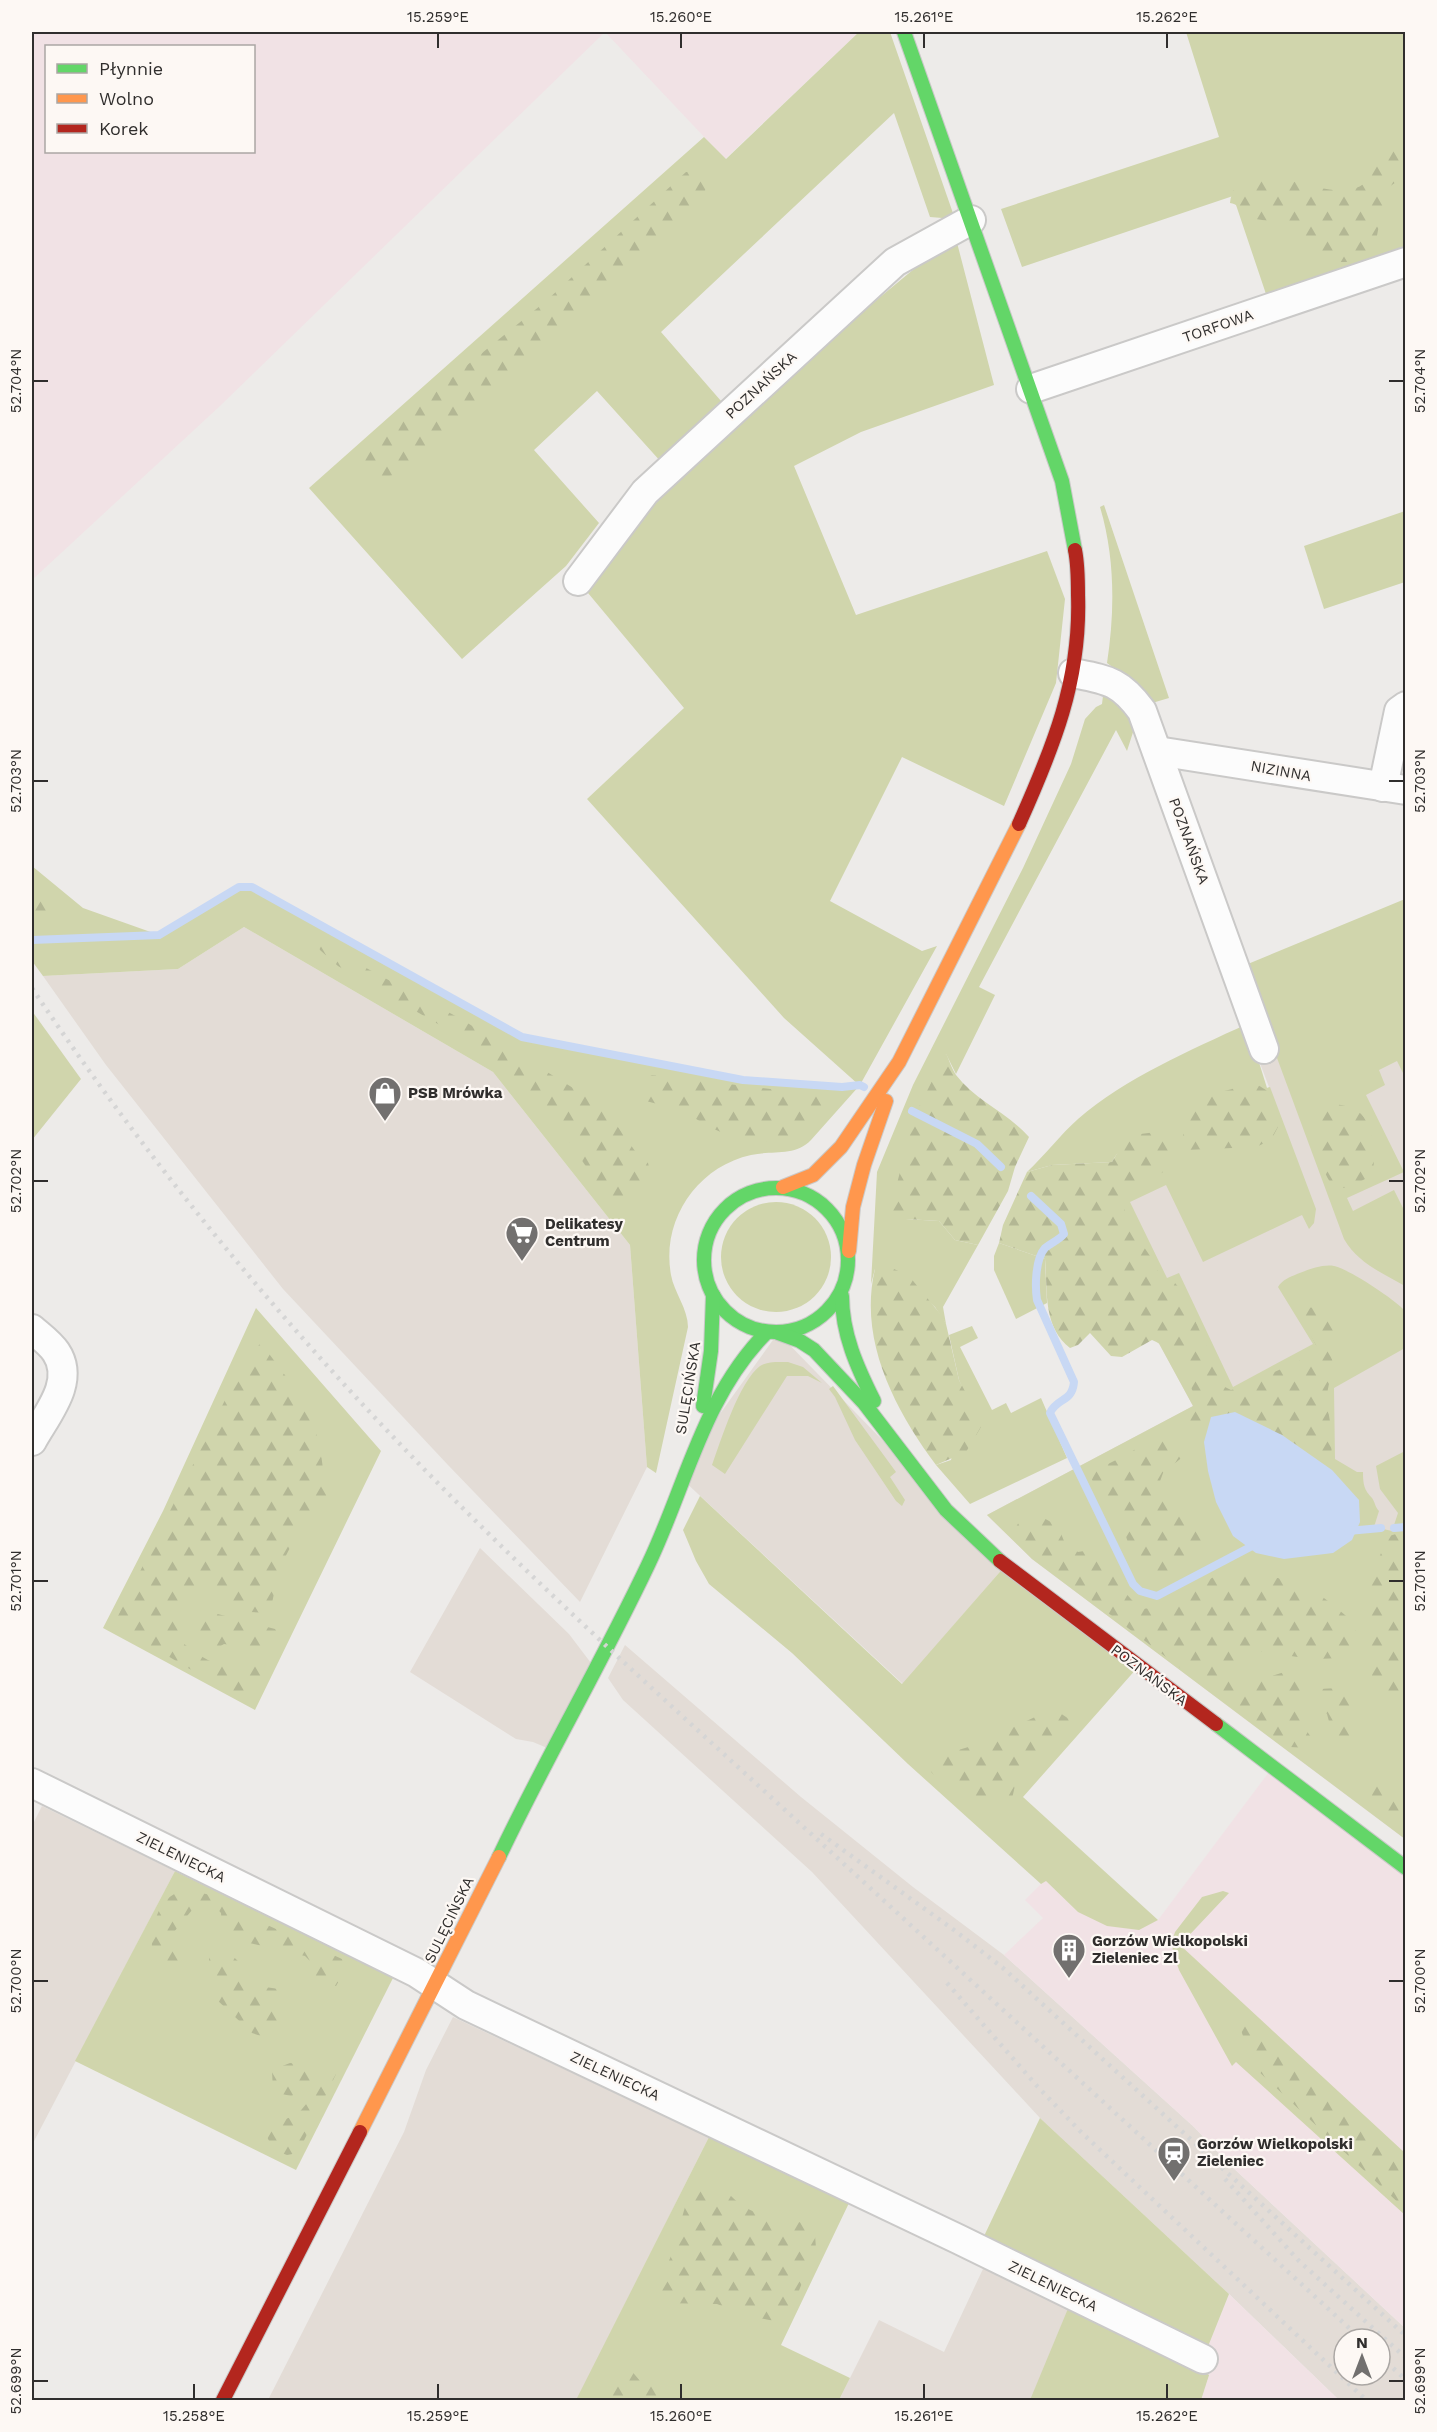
<svg xmlns="http://www.w3.org/2000/svg" width="1437" height="2432" viewBox="0 0 1437 2432" font-family="'Work Sans',sans-serif">
	<style>
		.built { fill: #e3dcd6; fill-rule: evenodd }
		.industrial { fill: #f1e2e5; fill-rule: evenodd }
		.grass { fill: #d0d5ac }
		.forest { fill: url(#forest-firs) }
		.water { fill: #c8d8f4 }
		.lines { fill: none; stroke-linecap: round; stroke-linejoin: round }
		.stream { stroke: #c8d8f4; stroke-width: 8 }
		.street-casing { stroke: #cac9c8; stroke-width: 32 }
		.fast-casing { stroke: #cac9c8; stroke-width: 16 }
		.slow-casing { stroke: #cac9c8; stroke-width: 16 }
		.jam-casing { stroke: #cac9c8; stroke-width: 16 }
		.street { stroke: #fcfcfc; stroke-width: 28 }
		.fast { stroke: #63d668; stroke-width: 14 }
		.slow { stroke: #ff974d; stroke-width: 14 }
		.jam { stroke: #b3261e; stroke-width: 14 }
		.rail { stroke: #d5d5d5; stroke-width: 4.5; stroke-dasharray: 3 6; stroke-linecap: butt }
		.ticks { fill: none; stroke: #302e2d; stroke-width: 2 }
		.labels { text-anchor: middle; dominant-baseline: central; stroke-width: 4.5; stroke-linejoin: round; paint-order: stroke }
		.street-label { font-size: 15px; fill: #302e2d; stroke: #fdf8f4 }
		.poi-label { font-size: 15px; font-weight: bold; fill: #302e2d; stroke: #fdf8f4; text-anchor: start }
		.neatline { fill: none; stroke: #302e2d; stroke-width: 2 }
		.ticks-label { font-size: 15px; text-anchor: middle; fill: #302e2d }
	</style>
	<defs>
		<pattern id="forest-firs" width="22" height="20" patternUnits="userSpaceOnUse" patternTransform="scale(1.5)"><rect width="22" height="20" fill="#d0d5ac"/><path d="M5 1l3.5 6h-7zM16 11l3.5 6h-7z" fill="#b3b794"/></pattern>
	</defs>
	<rect width="100%" height="100%" fill="#edebe9"/>
	<!-- built -->
	<g class="built">
		<polygon points="1405,899 1405,1839 1032,1559 987,1515 1193,1406 1094,1224 1195,1121 1269,1087 1244,1021"/>
		<polygon points="244,927 493,1072 630,1245 647,1467 580,1602 448,1465 283,1289 106,1065 43,976 178,969"/>
		<polygon points="778,1333 1005,1566 903,1684 683,1480 694,1450"/>
		<polygon points="480,1548 569,1634 594,1667 552,1750 533,1742 516,1739 410,1672"/>
		<path d="M625,1645L801,1797L913,1887L1004,1955L1194,2127L1229,2164L1405,2328V2400H1339L1229,2294L1040,2118L812,1872L623,1700L608,1678ZM1344,2339H1380V2375H1344Z"/>
		<polygon points="42,1806 175,1871 32,2145 32,1826"/>
		<polygon points="453,2017 709,2137 577,2400 268,2400 404,2132 426,2070"/>
		<polygon points="990,2254 1203,2359 1209,2375 1201,2400 839,2400 879,2320 944,2352"/>
	</g>
	<!-- industrial -->
	<g class="industrial">
		<path d="M32,32H859L725,159L605,32L220,406L32,580ZM46,46H254V152H46Z"/>
		<polygon points="1272,1768 1405,1868 1405,2328 1229,2164 1194,2127 1004,1955 1043,1918 1025,1900 1045,1880 1078,1912 1158,1920"/>
		<polygon points="1229,2294 1339,2400 1201,2400 1209,2375 1203,2359"/>
	</g>
	<!-- grass -->
	<g class="grass">
		<polygon points="859,32 890,32 955,219 930,217 894,113 661,332 728,409 662,463 597,391 534,450 599,523 566,566 462,659 309,488 704,137 726,159"/>
		<polygon points="1186,32 1405,32 1405,249 1267,297 1233,196 1022,267 1001,209 1219,137"/>
		<path d="M955,235L994,385L861,432L794,466L856,615L1047,551L1065,599L1056,683L1004,806L902,757L830,901L922,951L937,946L860,1085L811,1140C795,1157 773,1150 751,1155C697,1167 661,1220 671,1275C674,1292 688,1309 688,1327L656,1473L647,1467L630,1245L493,1072L244,927L178,969L43,976L32,961V866L83,908L159,935L239,887H252L522,1037L743,1080L842,1087L859,1085L784,1018L587,799L684,708L578,581L774,385Z"/>
		<path d="M1104,505L1169,698L1152,703L1138,686L1107,663C1115,611 1115,557 1100,507Z"/>
		<polygon points="1405,511 1405,582 1324,609 1304,546"/>
		<polygon points="1103,696 1117,700 1135,726 1127,751 1116,730 979,987 995,995 956,1074 946,1054 906,1219 939,1221 955,1240 978,1245 943,1307 946,1324 935,1307 893,1269 875,1269 871,1284 877,1172 913,1085 1023,868 1071,764 1085,719 1096,707 1102,704"/>
		<path d="M1405,899V1077L1397,1061L1379,1070L1385,1085L1366,1095L1404,1172L1347,1198L1353,1211L1394,1190L1405,1212V1286C1382,1273 1358,1263 1344,1239L1243,966Z"/>
		<polygon points="32,1011 81,1079 32,1140"/>
		<path d="M1247,1024L1267,1088L1270,1087L1316,1209L1314,1223L1309,1229L1302,1215L1203,1262L1166,1185L1130,1202L1167,1278L1179,1273L1233,1387L1313,1344L1278,1287C1282,1280 1290,1277 1297,1274C1308,1270 1322,1264 1334,1266C1347,1268 1396,1300 1405,1311V1348L1334,1388L1335,1459L1357,1472H1363C1363,1484 1364,1490 1372,1498C1375,1502 1375,1507 1379,1511L1374,1527L1392,1531L1398,1513L1380,1489L1376,1466L1405,1451V1839L1032,1559L987,1515L1193,1406L1094,1224L1162,1141C1137,1143 1125,1138 1112,1162L1052,1165L1027,1172C1044,1156 1061,1134 1078,1119C1125,1078 1191,1050 1247,1024Z"/>
		<circle cx="776" cy="1257" r="55"/>
		<polygon points="999,1243 1045,1259 1047,1303 1016,1319 994,1270 994,1256"/>
		<polygon points="256,1308 381,1451 255,1710 103,1628 163,1511"/>
		<polygon points="972,1326 978,1338 960,1347 992,1410 1006,1403 1011,1413 1041,1398 1067,1458 970,1504 936,1465 951,1460 966,1396 959,1380 949,1335"/>
		<path d="M788,1362L803,1367L822,1383L808,1376H787L725,1474L712,1465C721,1440 739,1382 760,1366C767,1361 779,1362 788,1362Z"/>
		<polygon points="833,1386 896,1472 890,1477 905,1500 902,1506 896,1501 855,1440 835,1397 829,1389"/>
		<polygon points="700,1496 902,1684 1005,1566 1138,1667 1023,1797 1158,1920 1139,1930 1107,1926 1078,1912 1046,1881 1041,1884 908,1764 792,1653 709,1584 696,1561 683,1530"/>
		<polygon points="175,1871 393,1978 296,2170 75,2061"/>
		<polygon points="1223,1891 1229,1893 1180,1945 1405,2153 1405,2215 1236,2062 1232,2066 1179,1970 1173,1952 1172,1941 1175,1932 1202,1897"/>
		<polygon points="1040,2118 1229,2294 1203,2359 983,2251 985,2234"/>
		<polygon points="709,2137 849,2203 781,2345 850,2378 839,2400 576,2400"/>
		<polygon points="1072,2299 1209,2375 1201,2400 1030,2400"/>
	</g>
	<!-- forest -->
	<g class="forest">
		<path d="M1403,144H1405V176L1386,189L1374,251C1323,282 1317,240 1280,224C1272,220 1261,221 1253,218C1242,214 1244,206 1230,203C1237,147 1319,200 1353,189C1374,183 1370,169 1384,157C1390,152 1397,148 1403,144Z"/>
		<polygon points="706,171 708,183 702,199 681,227 563,331 475,416 403,473 380,478 368,472 361,458 455,375 546,301 686,172"/>
		<polygon points="32,889 49,903 49,915 32,920"/>
		<polygon points="316,941 461,1019 591,1099 613,1120 635,1151 648,1163 651,1175 645,1186 630,1197 619,1201 604,1193 566,1137 520,1081 481,1049 338,966 320,950"/>
		<path d="M946,1053C949,1060 952,1069 956,1075C976,1101 1008,1113 1029,1137L1015,1167L1008,1191L978,1245L955,1240L939,1221L906,1219L889,1215L914,1117Z"/>
		<path d="M652,1075L803,1093L828,1098L832,1111C801,1147 755,1148 714,1129C703,1124 693,1116 681,1111C670,1107 657,1104 646,1101L640,1087L643,1080Z"/>
		<path d="M1258,1085L1269,1092L1278,1127L1271,1140L1256,1147L1185,1150L1181,1142C1194,1097 1214,1090 1258,1085Z"/>
		<path d="M1330,1103C1340,1105 1354,1106 1361,1114C1375,1128 1375,1156 1373,1174C1365,1179 1353,1187 1343,1188C1317,1190 1317,1123 1320,1105Z"/>
		<path d="M1156,1132L1169,1149L1163,1172L1125,1197V1219L1150,1256L1163,1281L1175,1283L1181,1290L1210,1353L1217,1373L1225,1387L1231,1390L1239,1388L1312,1355L1317,1347L1304,1322L1302,1309C1319,1304 1328,1312 1337,1326L1329,1349L1333,1363L1326,1399L1331,1427L1332,1470L1282,1435L1211,1417L1204,1442L1188,1421L1199,1406C1190,1384 1176,1349 1152,1340L1122,1357L1111,1356L1090,1333L1078,1345L1070,1348C1042,1326 1048,1290 1045,1259L999,1243L1003,1225L1027,1172L1052,1165L1112,1162L1119,1150L1133,1135Z"/>
		<path d="M875,1269H894L909,1276L942,1316L946,1324L959,1380L976,1412L981,1427L966,1452L936,1465C895,1410 858,1340 875,1269Z"/>
		<path d="M261,1343L308,1406L320,1447L327,1498L319,1516L294,1540L279,1569L270,1613L250,1612L209,1587L190,1590L181,1616L182,1642C196,1654 214,1667 234,1666C246,1666 255,1663 267,1667L260,1688L251,1696L239,1694L188,1668L114,1624L227,1396L251,1353Z"/>
		<path d="M1165,1441L1182,1445L1185,1455L1163,1473L1159,1484C1169,1499 1188,1503 1196,1519C1211,1548 1197,1568 1168,1575C1163,1576 1155,1578 1150,1577C1146,1576 1141,1573 1137,1571L1123,1527L1092,1480L1093,1473L1102,1467L1130,1453L1143,1443Z"/>
		<path d="M1025,1512H1033L1058,1526L1064,1541L1078,1552L1096,1549L1103,1556L1121,1588L1140,1609C1151,1608 1166,1608 1176,1603C1188,1596 1198,1586 1210,1579C1231,1568 1278,1576 1300,1584C1316,1590 1332,1604 1345,1615C1358,1627 1360,1640 1350,1655C1327,1662 1302,1658 1278,1654C1264,1652 1254,1650 1240,1653L1229,1677L1236,1687L1294,1669L1304,1675C1306,1691 1301,1705 1300,1722L1314,1741L1309,1748L1290,1747L1237,1711L1049,1568L1019,1539L1016,1527Z"/>
		<path d="M1403,1532H1406L1405,1707L1401,1697C1392,1692 1380,1689 1374,1680C1366,1666 1368,1650 1368,1634C1369,1591 1369,1576 1389,1536Z"/>
		<polygon points="210,1612 275,1629 278,1634 275,1644 262,1649 224,1644 214,1650 200,1648 196,1642 199,1620"/>
		<polygon points="1338,1688 1350,1695 1351,1741 1343,1746 1334,1740 1327,1714 1316,1703 1314,1694 1319,1689"/>
		<path d="M1060,1713L1072,1721L1064,1738L1045,1749L1028,1762L1017,1777L1011,1803C987,1800 936,1790 927,1764L939,1756L978,1744L1035,1717Z"/>
		<polygon points="1376,1771 1387,1787 1397,1795 1405,1789 1405,1831 1389,1820 1372,1803 1372,1784"/>
		<path d="M188,1890L215,1896L252,1918L342,1959L346,1969L336,1986L321,1984L315,1976L313,1964L305,1956L245,1942L222,1927L221,1913L213,1904H197L169,1938L183,1959L181,1965L172,1967L152,1953C151,1927 157,1893 188,1890Z"/>
		<path d="M221,1949C242,1960 243,1969 258,1986L279,1989C284,2009 281,2022 267,2038L252,2033L215,1998L212,1987L215,1972L209,1961L210,1950Z"/>
		<polygon points="1244,2024 1327,2090 1405,2163 1405,2209 1255,2068 1246,2056 1246,2045 1241,2030"/>
		<polygon points="290,2063 331,2068 336,2074 298,2153 287,2155 274,2150 267,2137 271,2124 297,2115 312,2097 310,2090 291,2096 273,2092 272,2070"/>
		<path d="M704,2185C732,2188 724,2194 745,2207C767,2220 789,2222 814,2223L816,2248L792,2308L779,2322L749,2316L717,2304L659,2303L657,2289L671,2256L685,2207Z"/>
		<polygon points="629,2368 641,2382 670,2386 673,2400 607,2400 608,2384 616,2370"/>
	</g>
	<!-- water -->
	<polygon class="water" points="1235,1412 1282,1435 1332,1470 1359,1500 1360,1522 1352,1540 1333,1553 1284,1559 1256,1553 1233,1536 1216,1502 1208,1471 1204,1442 1211,1417"/>
	<g class="lines">
		<!-- stream -->
		<g class="stream">
			<polyline points="32,940 159,935 239,887 252,887 522,1037 743,1080 842,1087 860,1085 864,1087"/>
			<polyline points="912,1111 977,1144 1001,1167"/>
			<path d="M1031,1196L1061,1224L1064,1234C1059,1240 1051,1243 1045,1248C1035,1259 1035,1287 1037,1300L1074,1382C1072,1403 1057,1397 1050,1413L1133,1584L1140,1591L1157,1596L1256,1544"/>
			<polyline points="1394,1528 1406,1527"/>
			<polyline points="1348,1531 1381,1528"/>
		</g>
		<defs>
			<g id="street">
				<polyline points="1031,389 1406,262"/>
				<polyline points="578,581 645,492 895,262 971,220"/>
				<path d="M1073,673C1108,680 1120,681 1142,711L1264,1049"/>
				<polyline points="1157,751 1406,790"/>
				<polyline points="1383,787 1399,711 1406,706"/>
				<path d="M32,1329C40,1336 50,1343 56,1352C76,1382 46,1415 32,1441"/>
				<polyline points="32,1783 417,1973 466,2005 958,2239 1203,2359"/>
			</g>
			<g id="fast">
				<polyline points="904,32 1062,481 1075,550"/>
				<circle cx="776" cy="1260" r="72"/>
				<path d="M842,1296C842,1334 857,1367 874,1401"/>
				<polyline points="778,1333 800,1341 814,1350 864,1403 946,1510 1000,1561"/>
				<polyline points="703,1406 711,1351 713,1295"/>
				<polyline points="1216,1724 1406,1868"/>
				<path d="M499,1857C546,1758 601,1664 648,1565C686,1486 703,1396 767,1332"/>
			</g>
			<g id="slow">
				<polyline points="783,1187 813,1175 841,1147 899,1062 1019,824"/>
				<polyline points="849,1251 853,1207 864,1165 886,1101"/>
				<polyline points="360,2132 499,1857"/>
			</g>
			<g id="jam">
				<path d="M1019,824C1053,748 1081,680 1078,595C1078,580 1078,565 1075,550"/>
				<polyline points="1000,1561 1216,1724"/>
				<polyline points="223,2400 360,2132"/>
			</g>
		</defs>
		<!-- street casing -->
		<use href="#street" class="street-casing"/>
		<!-- fast casing -->
		<use href="#fast" class="fast-casing"/>
		<!-- slow casing -->
		<use href="#slow" class="slow-casing"/>
		<!-- jam casing -->
		<use href="#jam" class="jam-casing"/>
		<!-- street -->
		<use href="#street" class="street"/>
		<!-- fast -->
		<use href="#fast" class="fast"/>
		<!-- slow -->
		<use href="#slow" class="slow"/>
		<!-- jam -->
		<use href="#jam" class="jam"/>
		<!-- rail -->
		<g class="rail">
			<path d="M32,988C146,1159 280,1321 423,1468C550,1598 686,1719 820,1842C1000,2007 1181,2173 1361,2339"/>
			<polyline points="821,1834 954,1930 1003,1968 1406,2336"/>
			<polyline points="947,1983 1037,2086 1081,2132 1366,2400"/>
			<polyline points="1225,2179 1299,2261 1406,2358"/>
			<polyline points="1380,2356 1406,2380"/>
		</g>
	</g>
	<!-- ticks -->
	<path class="ticks" d="M438,33V48M681,33V48M924,33V48M1167,33V48M33,381H48M1389,381H1404M33,781H48M1389,781H1404M33,1181H48M1389,1181H1404M33,1581H48M1389,1581H1404M33,1981H48M1389,1981H1404M33,2381H48M1389,2381H1404M194,2384V2399M438,2384V2399M681,2384V2399M924,2384V2399M1167,2384V2399"/>
	<!-- icons -->
	<defs>
		<symbol id="shop-pin" viewBox="-11 -11 22 30"><path d="M0 17L-7.5 6A9.5 9.5 0 1 1 7.5 6Z" fill="#72706f" stroke="#fdf8f4"/><path d="M-5-2.5h2.3a2.7 3.5 0 0 1 5.4 0H5L5.5 6h-11ZM-1.5-2.5h3a1.5 2.3 0 0 0-3 0Z" fill="#fff"/></symbol>
		<symbol id="supermarket-pin" viewBox="-11 -11 22 30"><path d="M0 17L-7.5 6A9.5 9.5 0 1 1 7.5 6Z" fill="#72706f" stroke="#fdf8f4"/><path d="M-6-5.5h2.5l.6 2H6L4.5 2H-2.5L-4.4-4H-6ZM-1.5 3.2a1.3 1.3 0 1 0 .1 0ZM3 3.2a1.3 1.3 0 1 0 .1 0Z" fill="#fff"/></symbol>
		<symbol id="building-pin" viewBox="-11 -11 22 30"><path d="M0 17L-7.5 6A9.5 9.5 0 1 1 7.5 6Z" fill="#72706f" stroke="#fdf8f4"/><path d="M-4-6H4V6H1V3H-1V6H-4ZM-2.5-4.3h1.7v1.8h-1.7ZM.8-4.3h1.7v1.8H.8ZM-2.5-1h1.7V.8h-1.7ZM.8-1h1.7V.8H.8Z" fill="#fff"/></symbol>
		<symbol id="station-pin" viewBox="-11 -11 22 30"><path d="M0 17L-7.5 6A9.5 9.5 0 1 1 7.5 6Z" fill="#72706f" stroke="#fdf8f4"/><path d="M-3-6H3Q5-6 5-4V2Q5 4 3 4L4.5 6H3L1.5 4h-3L-3 6H-4.5L-3 4Q-5 4-5 2V-4Q-5-6-3-6ZM-3.5-4v3h7v-3ZM-3.5 1v1.5H-2V1ZM2 1v1.5H3.5V1Z" fill="#fff"/></symbol>
	</defs>
	<g fill-rule="evenodd">
		<use href="#shop-pin" x="366" y="1074" width="38" height="52"/>
		<use href="#supermarket-pin" x="503" y="1214" width="38" height="52"/>
		<use href="#building-pin" x="1050" y="1931" width="38" height="52"/>
		<use href="#station-pin" x="1155" y="2134" width="38" height="52"/>
	</g>
	<g class="labels">
		<!-- street labels -->
		<g class="street-label">
			<text transform="translate(1218 326) rotate(-19)">TORFOWA</text>
			<text transform="translate(761 385) rotate(-43)">POZNAŃSKA</text>
			<text transform="translate(1281 771) rotate(10)">NIZINNA</text>
			<text transform="translate(1189 841) rotate(70)">POZNAŃSKA</text>
			<text transform="translate(688 1388) rotate(-81)">SULĘCIŃSKA</text>
			<text transform="translate(1149 1675) rotate(37)">POZNAŃSKA</text>
			<text transform="translate(181 1857) rotate(26)">ZIELENIECKA</text>
			<text transform="translate(449 1920) rotate(-64)">SULĘCIŃSKA</text>
			<text transform="translate(615 2076) rotate(25)">ZIELENIECKA</text>
			<text transform="translate(1053 2286) rotate(26)">ZIELENIECKA</text>
		</g>
		<!-- poi labels -->
		<g class="poi-label">
			<text x="408" y="1093">PSB Mrówka</text>
			<text x="545" y="1224">Delikatesy<tspan x="545" dy="17">Centrum</tspan></text>
			<text x="1092" y="1941">Gorzów Wielkopolski<tspan x="1092" dy="17">Zieleniec Zl</tspan></text>
			<text x="1197" y="2144">Gorzów Wielkopolski<tspan x="1197" dy="17">Zieleniec</tspan></text>
		</g>
	</g>
	<!-- border -->
	<rect width="1437" height="2432" fill="none" stroke="#fdf8f4" stroke-width="66"/>
	<!-- legend -->
	<rect x="45" y="45" width="210" height="108" fill="#fdf8f4" stroke="#aba7a4" stroke-width="1.5"/>
	<rect x="57" y="64" width="30" height="9" fill="#63d668" stroke="#aba7a4" stroke-width="1.5"/>
	<text x="99" y="75" font-size="18" fill="#302e2d">Płynnie</text>
	<rect x="57" y="94" width="30" height="9" fill="#ff974d" stroke="#aba7a4" stroke-width="1.5"/>
	<text x="99" y="105" font-size="18" fill="#302e2d">Wolno</text>
	<rect x="57" y="124" width="30" height="9" fill="#b3261e" stroke="#aba7a4" stroke-width="1.5"/>
	<text x="99" y="135" font-size="18" fill="#302e2d">Korek</text>
	<!-- north arrow -->
	<g transform="translate(1362 2357)"><circle r="28" fill="#fdf8f4" stroke="#aba7a4" stroke-width="1.5"/>
	<path d="M0-4.5L10 22L0 15L-10 22Z" fill="#72706f"/>
	<text y="-9" font-size="16" font-weight="bold" text-anchor="middle" fill="#302e2d">N</text>
	</g>
	<rect x="33" y="33" width="1371" height="2366" class="neatline"/>
	<g class="ticks-label">
		<text x="438" y="22">15.259°E</text>
		<text x="681" y="22">15.260°E</text>
		<text x="924" y="22">15.261°E</text>
		<text x="1167" y="22">15.262°E</text>
		<text transform="translate(16 381) rotate(-90)" y="5">52.704°N</text>
		<text transform="translate(1420 381) rotate(-90)" y="5">52.704°N</text>
		<text transform="translate(16 781) rotate(-90)" y="5">52.703°N</text>
		<text transform="translate(1420 781) rotate(-90)" y="5">52.703°N</text>
		<text transform="translate(16 1181) rotate(-90)" y="5">52.702°N</text>
		<text transform="translate(1420 1181) rotate(-90)" y="5">52.702°N</text>
		<text transform="translate(16 1581) rotate(-90)" y="5">52.701°N</text>
		<text transform="translate(1420 1581) rotate(-90)" y="5">52.701°N</text>
		<text transform="translate(16 1981) rotate(-90)" y="5">52.700°N</text>
		<text transform="translate(1420 1981) rotate(-90)" y="5">52.700°N</text>
		<text transform="translate(16 2381) rotate(-90)" y="5">52.699°N</text>
		<text transform="translate(1420 2381) rotate(-90)" y="5">52.699°N</text>
		<text x="194" y="2421">15.258°E</text>
		<text x="438" y="2421">15.259°E</text>
		<text x="681" y="2421">15.260°E</text>
		<text x="924" y="2421">15.261°E</text>
		<text x="1167" y="2421">15.262°E</text>
	</g>
</svg>
